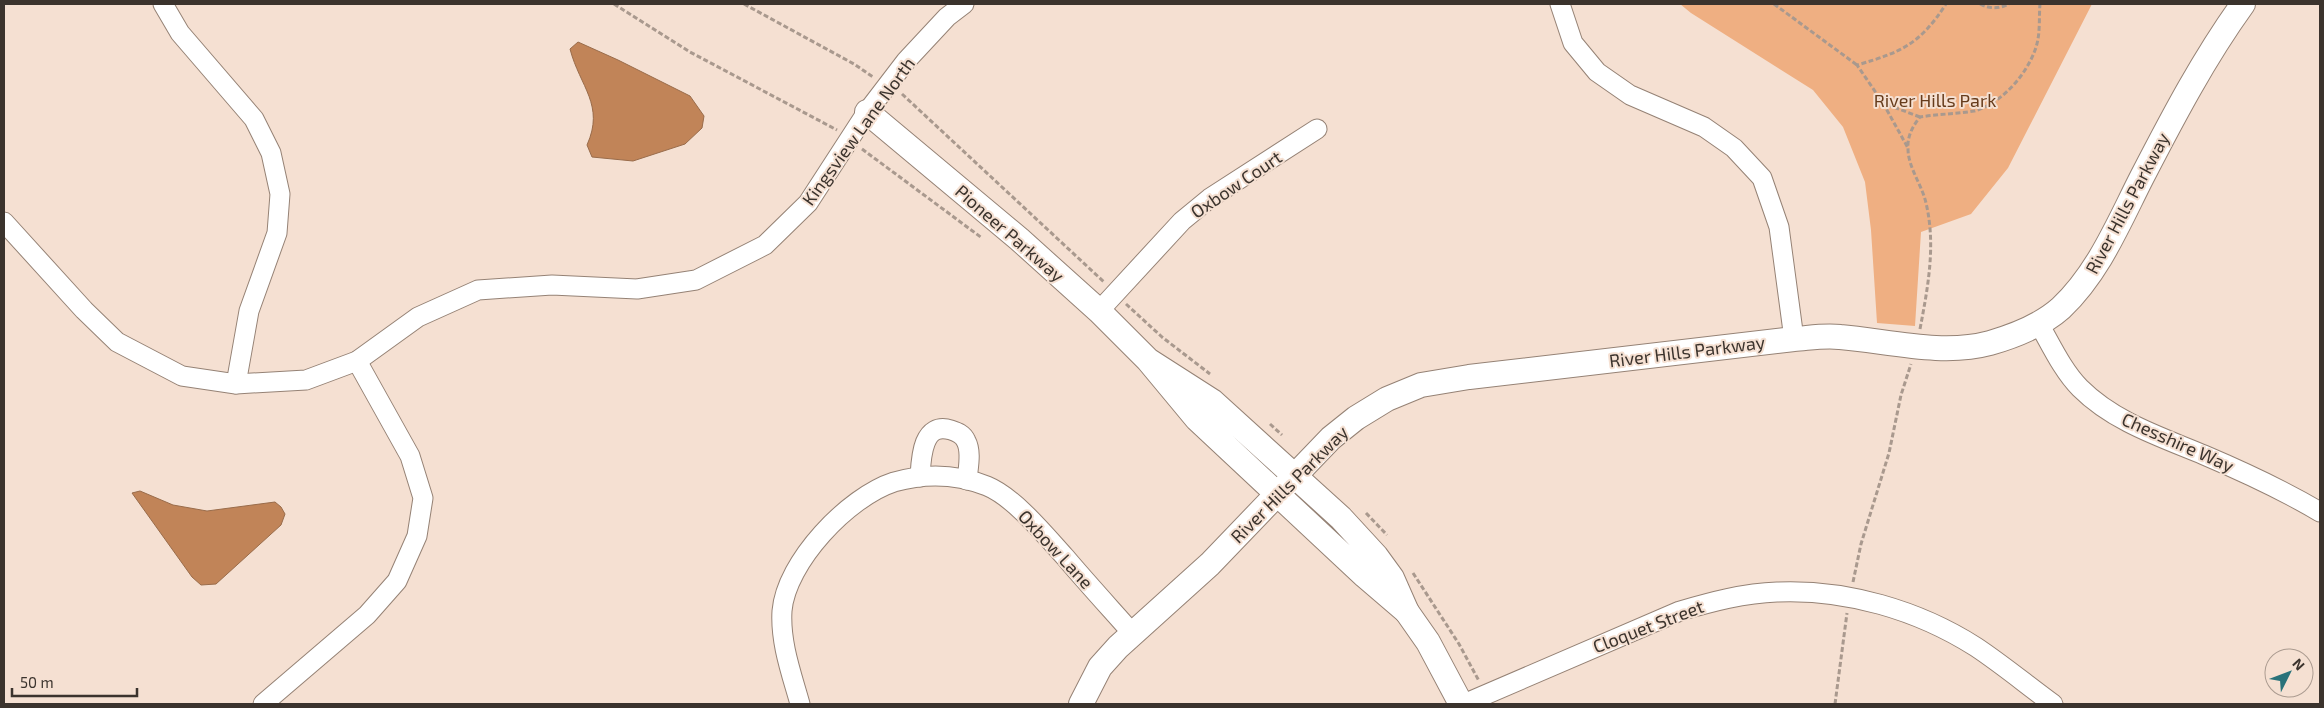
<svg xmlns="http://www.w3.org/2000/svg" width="2324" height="708" viewBox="0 0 2324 708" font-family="'Exo 2',sans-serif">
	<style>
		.green { fill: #efaf82 }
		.water { fill: #c18458; stroke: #996c4b }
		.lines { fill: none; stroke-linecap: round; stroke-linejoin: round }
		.minor-casing { stroke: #958275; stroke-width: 21 }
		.tertiary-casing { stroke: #958275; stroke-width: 26 }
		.path { stroke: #a9998e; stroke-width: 3; stroke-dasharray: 5 2.5; stroke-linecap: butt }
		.minor { stroke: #fff; stroke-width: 19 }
		.tertiary { stroke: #fff; stroke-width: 24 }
		.labels { text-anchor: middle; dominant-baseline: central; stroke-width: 4; stroke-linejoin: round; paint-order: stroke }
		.park-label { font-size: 18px; fill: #673c1c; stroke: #f5e0d2 }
		.street-label { font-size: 18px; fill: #3b332d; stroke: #f5e0d2 }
	</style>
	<rect width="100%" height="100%" fill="#f5e0d2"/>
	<!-- green -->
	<polygon class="green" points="1680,4 2092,4 2008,168 1971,214 1921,232 1915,326 1877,323 1871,230 1865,182 1843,127 1813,90 1691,13"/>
	<!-- water -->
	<g class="water">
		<path d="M578,42L618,60L690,96L704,116L702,128L685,144L633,161L592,157L587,145C605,105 580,87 570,49Z"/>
		<polygon points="140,491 173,505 207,511 275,502 281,507 285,514 281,525 216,584 201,585 192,577 132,493"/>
	</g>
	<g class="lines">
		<defs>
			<g id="minor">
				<polyline points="163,4 180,33 254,119 271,153 280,194 277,233 249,311 236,384"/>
				<polyline points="1560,4 1573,43 1597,72 1630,95 1704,127 1734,148 1762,178 1779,227 1794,339"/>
				<polyline points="4,222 84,310 117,342 182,376 236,384 306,380 357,361 418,317 478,290 552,285 637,289 696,280 765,245 808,203 867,112 906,61 947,17 964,4"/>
				<polyline points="1099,311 1182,221 1210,198 1317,129"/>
				<path d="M2039,324C2051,345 2063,371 2080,388C2114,422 2161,437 2204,455C2244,472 2283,490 2320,512"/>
				<path d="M920,477C921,459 922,421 951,430C957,432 963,434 966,441C972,452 968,468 967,480"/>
				<polyline points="263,704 367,615 397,581 417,536 423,498 410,456 357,361"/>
				<path d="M800,704C792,675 780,643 782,611C786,562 848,497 894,482C925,473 957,474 987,486C1014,497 1045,535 1065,557C1087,583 1110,608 1133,634"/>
				<path d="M1464,704L1680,611C1711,602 1744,593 1777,592C1846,589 1918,610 1976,647C2003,665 2027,685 2053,704"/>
			</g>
			<g id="tertiary">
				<polyline points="867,112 1019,239 1099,311 1148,360 1197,419 1365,576 1407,612 1392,578 1376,556 1341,518 1212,401 1148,360"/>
				<polyline points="1407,612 1428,642 1461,704"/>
				<path d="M1081,704L1100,667L1118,647L1210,564L1331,438L1356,418L1387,399L1421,385L1469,377L1794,339C1809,338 1825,335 1840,337C1888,341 1942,356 1990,343C2014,336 2042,325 2061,308C2099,272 2119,222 2142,177C2173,117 2204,58 2243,4"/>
			</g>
		</defs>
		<!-- minor casing -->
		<use href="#minor" class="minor-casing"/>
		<!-- tertiary casing -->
		<use href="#tertiary" class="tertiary-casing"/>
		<!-- path -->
		<g class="path">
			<polyline points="614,4 690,52 837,130"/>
			<polyline points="744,4 854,64 873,77"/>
			<polyline points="1774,4 1857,65"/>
			<path d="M1980,4C1990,9 1999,9 2009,4"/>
			<polyline points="902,94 1104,282"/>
			<polyline points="1883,103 1908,148"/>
			<path d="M1920,117L1883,103L1857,65C1902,52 1920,44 1946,4"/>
			<polyline points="862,149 982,238"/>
			<polyline points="1126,304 1162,337 1210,374"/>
			<path d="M1920,329C1928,287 1936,245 1926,203C1922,185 1908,167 1908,149C1907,136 1913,126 1920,117C1938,114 1956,114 1974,111C2003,104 2033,68 2038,39C2040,27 2039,15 2040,4"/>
			<polyline points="1270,424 1282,435"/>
			<polyline points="1366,513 1387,535"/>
			<polyline points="1413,573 1459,644 1479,681"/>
			<polyline points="1853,582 1861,544 1889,453 1901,395 1911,364"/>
			<polyline points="1835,704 1847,613"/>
		</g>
		<!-- minor -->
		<use href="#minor" class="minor"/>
		<!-- tertiary -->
		<use href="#tertiary" class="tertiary"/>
	</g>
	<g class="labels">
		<!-- park labels -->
		<g class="park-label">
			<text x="1935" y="100">River Hills Park</text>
		</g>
		<!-- street labels -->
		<g class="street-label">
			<text transform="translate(858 131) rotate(-54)">Kingsview Lane North</text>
			<text transform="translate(1236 184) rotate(-34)">Oxbow Court</text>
			<text transform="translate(2127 203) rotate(-62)">River Hills Parkway</text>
			<text transform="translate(1010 233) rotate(41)">Pioneer Parkway</text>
			<text transform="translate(1687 351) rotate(-7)">River Hills Parkway</text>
			<text transform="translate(2178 442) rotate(24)">Chesshire Way</text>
			<text transform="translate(1289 484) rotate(-45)">River Hills Parkway</text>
			<text transform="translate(1056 549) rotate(47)">Oxbow Lane</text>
			<text transform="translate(1648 626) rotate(-21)">Cloquet Street</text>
		</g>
	</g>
	<!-- border -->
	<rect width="2324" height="708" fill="none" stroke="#3b332d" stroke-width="10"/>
	<!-- north arrow -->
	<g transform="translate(2289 673) rotate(48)"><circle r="24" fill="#f5e0d2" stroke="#ab9b90"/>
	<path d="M0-4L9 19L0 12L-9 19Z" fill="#29727a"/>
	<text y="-8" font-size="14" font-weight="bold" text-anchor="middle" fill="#3b332d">N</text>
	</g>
	<!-- scale -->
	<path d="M12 688v8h125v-8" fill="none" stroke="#3b332d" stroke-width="2.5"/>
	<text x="20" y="688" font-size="15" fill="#3b332d" stroke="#f5e0d2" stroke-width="4" paint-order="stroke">50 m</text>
</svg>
